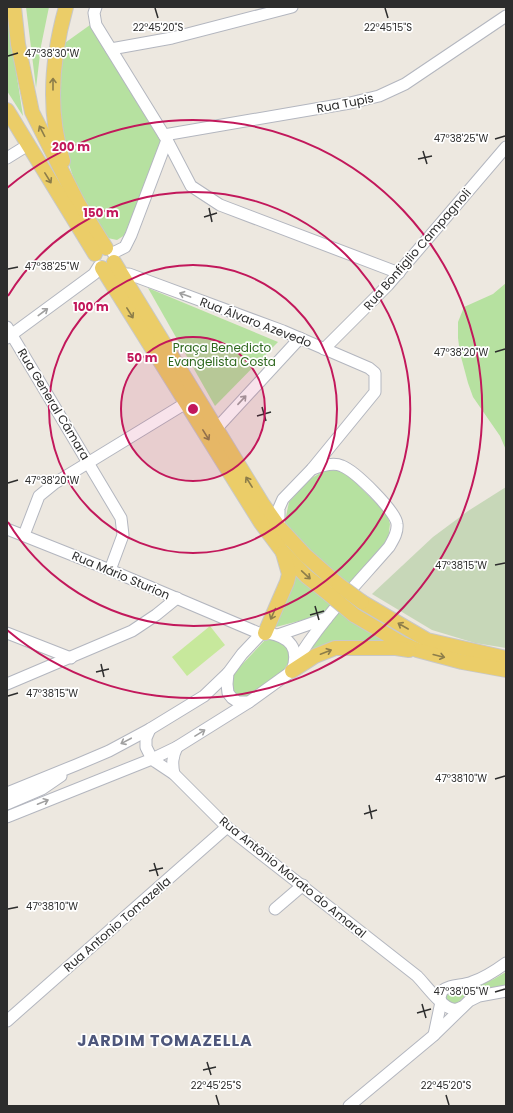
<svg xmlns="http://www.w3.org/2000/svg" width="513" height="1113" viewBox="0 0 513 1113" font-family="Poppins,sans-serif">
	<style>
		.green { fill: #b6e1a0 }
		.cemetery { fill: #c7d7b8 }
		.pitch { fill: #c7e89c }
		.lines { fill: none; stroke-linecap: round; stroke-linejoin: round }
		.minor-casing { stroke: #b3b6bf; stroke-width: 13 }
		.major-casing { stroke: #c8c8c8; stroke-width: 16 }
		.minor { stroke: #fff; stroke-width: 11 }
		.major { stroke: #ebcd68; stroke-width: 14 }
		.major-bridge-casing { stroke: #c8c8c8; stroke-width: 16; stroke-linecap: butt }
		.major-bridge { stroke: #ebcd68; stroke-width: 14 }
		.oneway { stroke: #8c7d4a }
		.oneway2 { stroke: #a0a0a0 }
		.ticks { fill: none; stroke: #2d2d2d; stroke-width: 1.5 }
		.ring { fill: none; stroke: #c2185b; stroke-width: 2 }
		.labels { text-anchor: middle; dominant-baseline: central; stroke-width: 3.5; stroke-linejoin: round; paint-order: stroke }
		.street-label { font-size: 12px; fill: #2d2d2d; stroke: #fff }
		.park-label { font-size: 12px; fill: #2e681e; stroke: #fff }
		.district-label { font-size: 16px; font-weight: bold; letter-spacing: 1px; fill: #4e577c; stroke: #fff }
		.ticks-label { font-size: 10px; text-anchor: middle; fill: #2d2d2d; stroke: #fff; stroke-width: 3.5; stroke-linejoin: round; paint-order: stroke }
		.centre { fill: #c2185b; stroke: #fff; stroke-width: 2 }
		.ring-label { font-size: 12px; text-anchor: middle; font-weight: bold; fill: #c2185b; stroke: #fff; stroke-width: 3.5; stroke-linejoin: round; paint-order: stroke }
	</style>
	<rect width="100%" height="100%" fill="#ede8e0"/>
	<!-- green -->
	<g class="green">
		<polygon points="26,7 49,7 41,46 36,88"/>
		<polygon points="7,12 23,116 7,91"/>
		<polygon points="90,25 161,140 128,233 117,240 103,237 80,198 64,149 57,94 62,45"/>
		<polygon points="506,283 506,450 500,436 473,397 468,383 460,353 458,338 458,322 464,307 493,294"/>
		<polygon points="148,288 278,342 215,406"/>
		<polygon points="338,470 346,473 387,514 390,524 388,540 348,587 284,526 289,502 310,479 324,471"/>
		<polygon points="292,566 333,604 322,615 272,628"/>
		<polygon points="341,610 393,643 304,659 309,647"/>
		<polygon points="267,638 285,643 289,651 289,667 250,696 241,698 233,693 232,684 234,673"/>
		<path d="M506,972V986C495,986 474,990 465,996C459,1000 460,1003 452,1005L448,1002L446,997L449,992L473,988L494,979Z"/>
	</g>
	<!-- cemetery -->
	<polygon class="cemetery" points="506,487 506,648 475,643 432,630 372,594 433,537 468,511"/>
	<!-- pitch -->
	<polygon class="pitch" points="210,626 225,645 187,676 172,657"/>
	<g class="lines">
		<defs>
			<g id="minor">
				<polyline points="96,7 94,13 96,25 167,140 191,186 220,205 399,273"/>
				<polyline points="111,49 172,38 292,7"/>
				<polyline points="164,135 350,103 379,96 405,84 506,16"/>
				<polyline points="7,158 28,145"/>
				<polyline points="113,253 125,247 131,235 167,140"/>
				<polyline points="122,274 129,274 283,331 369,368 375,373 375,392 312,469 283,499 279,508 279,527"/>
				<polyline points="7,327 121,518 123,535 110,570"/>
				<polyline points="7,338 94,274 99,266"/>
				<polyline points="324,349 388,285 506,147"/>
				<polyline points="216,429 300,338"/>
				<polyline points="7,529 110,570 261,634"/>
				<polyline points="24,535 39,496 55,483 186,403"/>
				<polyline points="7,633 71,658"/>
				<path d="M268,633C290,637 300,648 292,671L249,702H238L232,698L228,693L227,684L228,673L242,654L261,634Z"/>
				<polyline points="278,635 327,618"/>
				<path d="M294,665C319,622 356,585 389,547C393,540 398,533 397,524C396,511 355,471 342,466C333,462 322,466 312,469"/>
				<polyline points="7,684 132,631 156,615 177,598"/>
				<path d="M150,729L146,738V747L152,759L156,762L174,774L227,827L417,976C425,984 442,1008 453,1009C455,1010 460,1008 462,1007"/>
				<path d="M174,774C172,764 172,757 177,747"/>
				<polyline points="7,793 76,765 109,751 150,729 204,696 228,673"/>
				<polyline points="7,804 42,789 61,776"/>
				<polyline points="7,817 152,759 177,747 249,702"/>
				<polyline points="275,909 303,885"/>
				<polyline points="7,1021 227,827"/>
				<path d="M434,1035L441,1002L440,997L442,991C450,984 462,986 472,982C485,978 495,971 506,963"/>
				<polyline points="349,1106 433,1036 469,1001 479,996 506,991"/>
			</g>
			<g id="major">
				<polyline points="14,7 18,44 32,112 78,203 106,248"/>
				<polyline points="7,110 95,254"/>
				<path d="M63,161C47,111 52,57 66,7"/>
				<polyline points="114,262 262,503 279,527 305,555 339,585"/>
				<polyline points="102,268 261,523 282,551 306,576 330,595"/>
				<polyline points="362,602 427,640 506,658"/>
				<polyline points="354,615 403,644 417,650 462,662 506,670"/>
				<polyline points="265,633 287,582 289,574 283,553"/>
				<polyline points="292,671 315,656 335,648 396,648 409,650"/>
			</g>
		</defs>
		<!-- minor casing -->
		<use href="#minor" class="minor-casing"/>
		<!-- major casing -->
		<use href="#major" class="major-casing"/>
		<!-- minor -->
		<use href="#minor" class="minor"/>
		<!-- major -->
		<use href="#major" class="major"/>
		<defs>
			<g id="major-bridge">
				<polyline points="339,585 362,602"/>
				<polyline points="330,595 354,615"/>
			</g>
		</defs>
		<!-- major-bridge casing -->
		<use href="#major-bridge" class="major-bridge-casing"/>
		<!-- major-bridge -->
		<use href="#major-bridge" class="major-bridge"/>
	</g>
	<!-- one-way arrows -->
	<defs><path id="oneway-shaft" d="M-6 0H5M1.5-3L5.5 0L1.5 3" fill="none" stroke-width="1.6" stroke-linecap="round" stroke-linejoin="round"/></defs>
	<g class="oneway">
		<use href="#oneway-shaft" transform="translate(53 84) rotate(-90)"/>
		<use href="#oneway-shaft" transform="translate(42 131) rotate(-117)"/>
		<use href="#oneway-shaft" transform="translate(48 178) rotate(58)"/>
		<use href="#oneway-shaft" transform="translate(130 313) rotate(58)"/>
		<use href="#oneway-shaft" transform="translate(206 435) rotate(58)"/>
		<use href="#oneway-shaft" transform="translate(249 482) rotate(-122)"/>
		<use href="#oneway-shaft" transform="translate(306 575) rotate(43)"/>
		<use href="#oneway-shaft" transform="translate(273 614) rotate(114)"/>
		<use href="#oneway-shaft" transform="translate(403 626) rotate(-150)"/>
		<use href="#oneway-shaft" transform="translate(326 652) rotate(-21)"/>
		<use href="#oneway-shaft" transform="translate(439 656) rotate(14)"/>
	</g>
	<g class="oneway2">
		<use href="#oneway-shaft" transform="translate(185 295) rotate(-160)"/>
		<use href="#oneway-shaft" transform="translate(43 312) rotate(-37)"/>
		<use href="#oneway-shaft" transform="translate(242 400) rotate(-47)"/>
		<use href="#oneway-shaft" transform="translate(200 733) rotate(-32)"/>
		<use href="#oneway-shaft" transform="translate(126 741) rotate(152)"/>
		<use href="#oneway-shaft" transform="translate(43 802) rotate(-22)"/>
	</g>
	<!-- ticks -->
	<path class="ticks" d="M155,8L158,18M385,8L388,18M8,56L18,53M495,139L505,136M423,151L427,164M418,159L432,156M209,208L212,222M204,217L217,213M8,269L18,267M495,352L505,349M262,407L266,421M257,416L271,412M8,483L18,480M495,565L505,563M315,606L319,620M310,615L324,611M101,664L104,677M96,672L109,669M8,696L18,693M495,779L505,776M369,805L372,819M364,814L377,810M154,863L158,876M149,871L163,868M8,909L18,907M495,992L505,989M422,1004L426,1018M417,1013L431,1009M207,1062L211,1075M203,1070L216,1067M216,1095L219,1105M446,1095L449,1105"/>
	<!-- distance rings -->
	<circle cx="193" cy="409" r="72" fill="#c2185b" fill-opacity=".12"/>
	<g class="ring">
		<circle cx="193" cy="409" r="72"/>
		<circle cx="193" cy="409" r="144"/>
		<path d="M8 296A217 217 0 1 1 8 522"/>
		<path d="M7 188A289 289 0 1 1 7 630"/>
	</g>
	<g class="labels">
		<!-- street labels -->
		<g class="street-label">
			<text transform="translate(345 103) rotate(-11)">Rua Tupis</text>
			<text transform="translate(417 249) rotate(-49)">Rua Bonfiglio Campagnoli</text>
			<text transform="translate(256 322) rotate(21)">Rua Álvaro Azevedo</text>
			<text transform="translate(54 404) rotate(59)">Rua General Câmara</text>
			<text transform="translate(121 575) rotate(23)">Rua Mário Sturion</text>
			<text transform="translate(293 877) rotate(39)">Rua Antônio Morato do Amaral</text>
			<text transform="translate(117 924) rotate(-41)">Rua Antonio Tomazella</text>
		</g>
		<!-- park labels -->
		<g class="park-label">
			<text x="222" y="347">Praça Benedicto<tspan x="222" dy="14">Evangelista Costa</tspan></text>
		</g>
		<!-- district labels -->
		<g class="district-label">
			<text x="165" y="1040">JARDIM TOMAZELLA</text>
		</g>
	</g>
	<g class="ticks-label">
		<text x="158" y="31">22°45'20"S</text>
		<text x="388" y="31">22°45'15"S</text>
		<text x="52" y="57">47°38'30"W</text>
		<text x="461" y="142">47°38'25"W</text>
		<text x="52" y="270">47°38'25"W</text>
		<text x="461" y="356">47°38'20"W</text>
		<text x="52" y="484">47°38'20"W</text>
		<text x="461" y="569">47°38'15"W</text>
		<text x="52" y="697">47°38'15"W</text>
		<text x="461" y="782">47°38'10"W</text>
		<text x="52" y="910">47°38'10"W</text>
		<text x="461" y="995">47°38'05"W</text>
		<text x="216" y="1089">22°45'25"S</text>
		<text x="446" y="1089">22°45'20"S</text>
	</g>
	<circle cx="193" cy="409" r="6" class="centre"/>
	<g class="ring-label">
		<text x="71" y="151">200 m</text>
		<text x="101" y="217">150 m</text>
		<text x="91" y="311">100 m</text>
		<text x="142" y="362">50 m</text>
	</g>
	<!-- border -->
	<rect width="513" height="1113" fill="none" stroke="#2d2d2d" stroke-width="16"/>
</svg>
